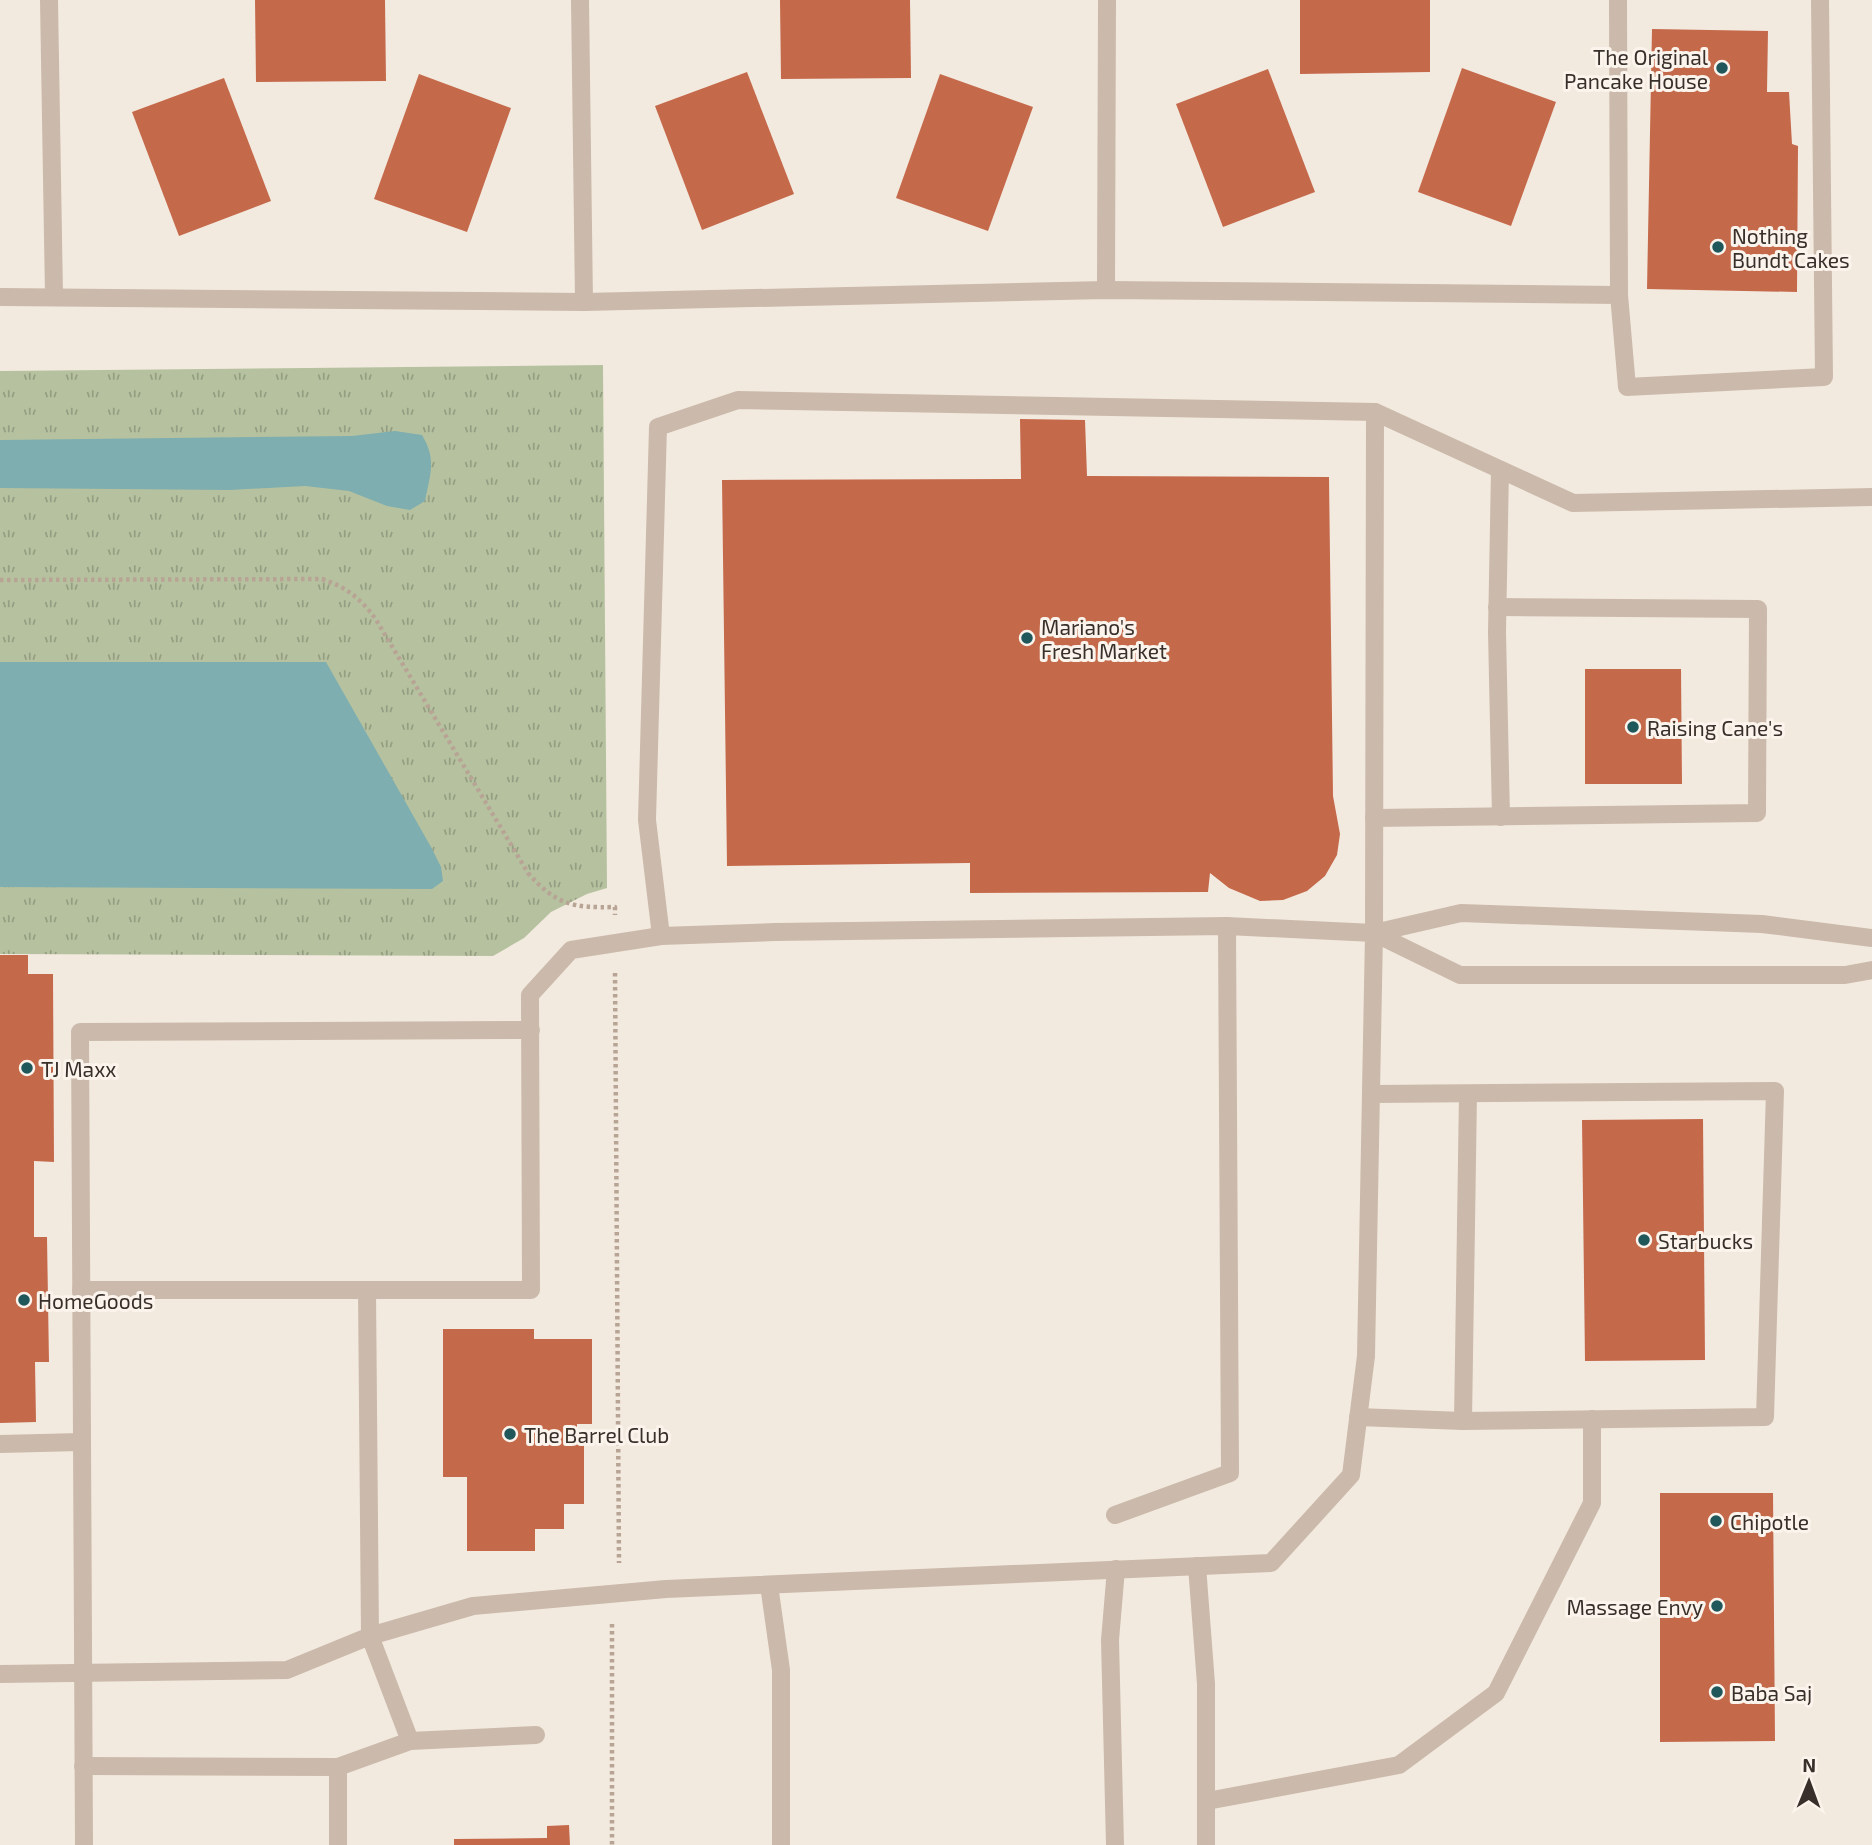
<svg xmlns="http://www.w3.org/2000/svg" width="1872" height="1845" viewBox="0 0 1872 1845" font-family="'Exo 2',sans-serif">
	<style>
		.grass { fill: url(#grass-tufts) }
		.water { fill: #7eaeb0 }
		.building { fill: #c5694b }
		.lines { fill: none; stroke-linecap: round; stroke-linejoin: round }
		.path { stroke: #b7a495; stroke-width: 4.5; stroke-dasharray: 3.5 3.5; stroke-linecap: butt }
		.service { stroke: #cbbaab; stroke-width: 18 }
		.minor { stroke: #cbbaab; stroke-width: 18 }
		.poi-dot { fill: #20575b; stroke: #faf4ec; stroke-width: 2.5 }
		.labels { text-anchor: middle; dominant-baseline: central; stroke-width: 6; stroke-linejoin: round; paint-order: stroke }
		.poi-label { font-size: 21px; fill: #392f2a; stroke: #faf4ec; text-anchor: start }
	</style>
	<defs>
		<pattern id="grass-tufts" width="24" height="20" patternUnits="userSpaceOnUse" patternTransform="scale(1.75)"><rect width="24" height="20" fill="#b6c29f"/><path d="M3 7l-1-3M5 7V3M7 7l1-3M15 17l-1-3M17 17v-4M19 17l1-3" fill="none" stroke="#959e82"/></pattern>
	</defs>
	<rect width="100%" height="100%" fill="#f3eadf"/>
	<!-- grass -->
	<polygon class="grass" points="603,365 607,888 587,894 551,912 524,938 493,956 0,954 0,371"/>
	<!-- water -->
	<g class="water">
		<path d="M395,431L422,435C437,460 430,474 425,501L410,510L387,506L349,491L305,486L230,490L0,488V440L352,436Z"/>
		<polygon points="0,662 326,662 431,847 441,867 443,881 432,889 0,887"/>
	</g>
	<!-- building -->
	<g class="building">
		<polygon points="255,0 385,0 386,81 256,82"/>
		<polygon points="780,0 910,0 911,78 781,79"/>
		<polygon points="1300,0 1430,0 1430,72 1300,74"/>
		<polygon points="1652,29 1768,31 1767,92 1789,92 1792,144 1798,146 1797,292 1647,289"/>
		<polygon points="1462,68 1556,102 1511,226 1418,192"/>
		<polygon points="1268,69 1315,192 1223,227 1176,104"/>
		<polygon points="747,72 794,194 702,230 655,106"/>
		<polygon points="419,74 511,108 467,232 374,199"/>
		<polygon points="940,74 1033,107 988,231 896,198"/>
		<polygon points="224,78 271,201 179,236 132,112"/>
		<polygon points="1020,419 1085,420 1087,476 1329,477 1333,796 1340,834 1337,855 1325,876 1307,891 1283,900 1260,901 1229,888 1210,873 1208,892 970,893 970,863 727,866 722,480 1021,479"/>
		<polygon points="1585,669 1681,669 1682,784 1585,784"/>
		<polygon points="0,955 28,955 28,974 53,974 54,1162 34,1161 34,1237 47,1237 49,1362 35,1362 36,1422 0,1423"/>
		<polygon points="1703,1119 1705,1360 1585,1361 1582,1120"/>
		<polygon points="443,1329 534,1329 534,1339 592,1339 592,1424 577,1424 577,1444 584,1444 584,1504 564,1504 564,1529 535,1529 535,1551 467,1551 467,1477 443,1477"/>
		<polygon points="1660,1493 1773,1493 1775,1741 1660,1742"/>
		<polygon points="569,1825 570,1845 454,1845 454,1839 547,1838 547,1826"/>
	</g>
	<g class="lines">
		<!-- path -->
		<g class="path">
			<path d="M0,580L322,579C346,587 360,598 375,618L528,873C556,905 573,908 615,907V915"/>
			<polyline points="615,973 619,1563"/>
			<polyline points="612,1624 612,1845"/>
		</g>
		<!-- service -->
		<g class="service">
			<polyline points="49,0 54,296"/>
			<polyline points="1618,0 1619,295 1627,387 1824,377 1820,0"/>
			<polyline points="0,297 584,302 1106,290 1619,295"/>
			<polyline points="1375,412 1374,933 1366,1356 1351,1475 1271,1563 666,1589 473,1606 370,1636 367,1290 531,1290 530,995 571,950 661,936 775,932 1227,926 1374,933 1461,913 1762,924 1872,938"/>
			<polyline points="1500,470 1497,632 1501,817"/>
			<polyline points="1374,818 1757,813 1758,609 1497,607"/>
			<polyline points="1374,933 1460,975 1845,975 1872,970"/>
			<polyline points="661,936 647,820 658,427 738,400 1375,412 1573,503 1872,497"/>
			<polyline points="81,1290 367,1290"/>
			<polyline points="1358,1417 1463,1421 1765,1417 1775,1091 1371,1094"/>
			<polyline points="1463,1421 1468,1094"/>
			<polyline points="0,1444 81,1442"/>
			<polyline points="1115,1515 1230,1473 1227,926"/>
			<polyline points="1197,1566 1206,1684 1206,1845"/>
			<polyline points="769,1585 781,1670 781,1845"/>
			<polyline points="0,1674 287,1670 370,1636 410,1741"/>
			<polyline points="83,1766 338,1767"/>
			<polyline points="1207,1801 1399,1765 1496,1693 1592,1503 1592,1419"/>
			<polyline points="84,1845 80,1032 531,1030"/>
			<polyline points="338,1845 338,1767 410,1741 536,1735"/>
			<polyline points="1115,1845 1110,1640 1116,1569"/>
		</g>
		<!-- minor -->
		<g class="minor">
			<polyline points="580,0 584,302"/>
			<polyline points="1106,290 1107,0"/>
		</g>
	</g>
	<!-- markers -->
	<g class="poi-dot">
		<circle cx="1722" cy="68" r="7"/>
		<circle cx="1718" cy="247" r="7"/>
		<circle cx="1027" cy="638" r="7"/>
		<circle cx="1633" cy="727" r="7"/>
		<circle cx="27" cy="1068" r="7"/>
		<circle cx="1644" cy="1240" r="7"/>
		<circle cx="24" cy="1300" r="7"/>
		<circle cx="510" cy="1434" r="7"/>
		<circle cx="1716" cy="1521" r="7"/>
		<circle cx="1717" cy="1606" r="7"/>
		<circle cx="1717" cy="1692" r="7"/>
	</g>
	<g class="labels">
		<!-- poi labels -->
		<g class="poi-label">
			<text x="1708" y="56" text-anchor="end">The Original<tspan x="1708" dy="24">Pancake House</tspan></text>
			<text x="1732" y="235">Nothing<tspan x="1732" dy="24">Bundt Cakes</tspan></text>
			<text x="1041" y="626">Mariano's<tspan x="1041" dy="24">Fresh Market</tspan></text>
			<text x="1647" y="727">Raising Cane's</text>
			<text x="41" y="1068">TJ Maxx</text>
			<text x="1658" y="1240">Starbucks</text>
			<text x="38" y="1300">HomeGoods</text>
			<text x="524" y="1434">The Barrel Club</text>
			<text x="1730" y="1521">Chipotle</text>
			<text x="1703" y="1606" text-anchor="end">Massage Envy</text>
			<text x="1731" y="1692">Baba Saj</text>
		</g>
	</g>
	<!-- north arrow -->
	<g transform="translate(1809 1782) rotate(1)" stroke="#faf4ec" stroke-width="5" paint-order="stroke">
	<path d="M0-5L12 26L0 18L-12 26Z" fill="#392f2a"/>
	<text y="-10" font-size="19" font-weight="bold" text-anchor="middle" fill="#392f2a">N</text>
	</g>
</svg>
